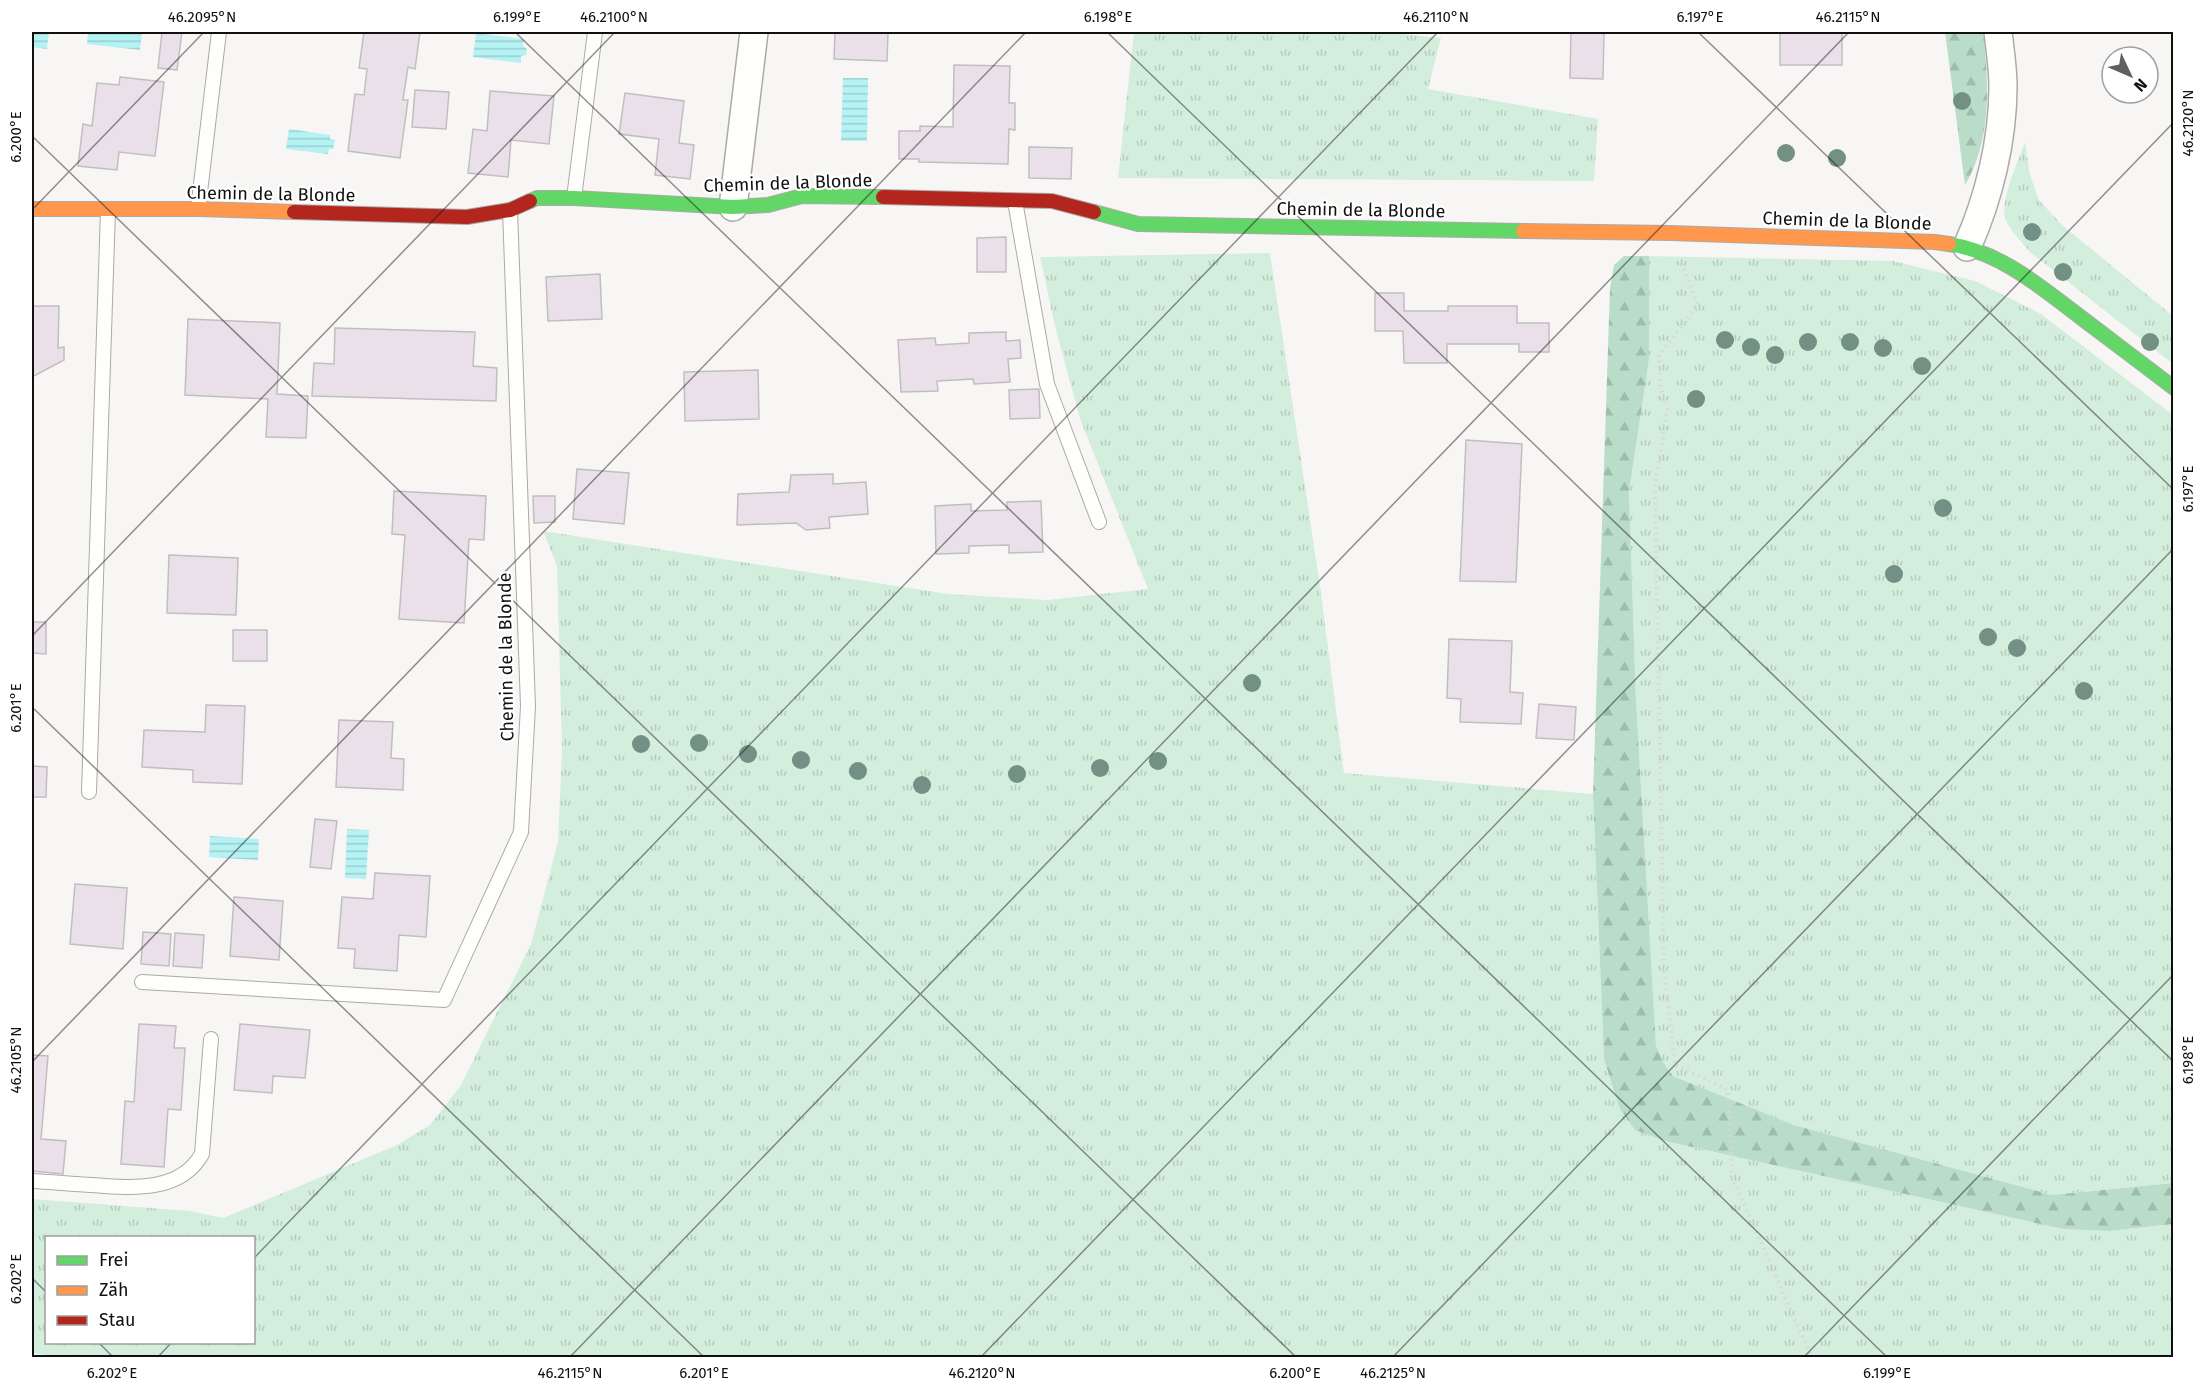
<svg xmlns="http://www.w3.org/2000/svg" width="2205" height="1389" viewBox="0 0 2205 1389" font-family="'Fira Sans',sans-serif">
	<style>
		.grass { fill: url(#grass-tufts); fill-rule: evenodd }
		.forest { fill: url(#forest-firs) }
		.water { fill: url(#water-rules) }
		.building { fill: #eae0e9; stroke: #c0bfbf; stroke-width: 1.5 }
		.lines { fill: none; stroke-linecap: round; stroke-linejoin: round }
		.lane-casing { stroke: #acaaa8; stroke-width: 16 }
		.street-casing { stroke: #acaaa8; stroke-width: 30 }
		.fast-casing { stroke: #acaaa8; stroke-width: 16 }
		.slow-casing { stroke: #acaaa8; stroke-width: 16 }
		.jam-casing { stroke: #acaaa8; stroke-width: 16 }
		.path { stroke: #d8d7d7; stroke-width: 4; stroke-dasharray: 1.5 4.5; stroke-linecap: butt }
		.lane { stroke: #fefefd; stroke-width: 14 }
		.street { stroke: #fefefd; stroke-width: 27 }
		.fast { stroke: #63d668; stroke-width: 14 }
		.slow { stroke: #ff974d; stroke-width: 14 }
		.jam { stroke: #b3261e; stroke-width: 14 }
		.tree { fill: #729083 }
		.ticks { fill: none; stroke: #11100f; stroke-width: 1.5; stroke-opacity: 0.45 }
		.labels { text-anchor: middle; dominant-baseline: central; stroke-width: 4.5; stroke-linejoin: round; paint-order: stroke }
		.street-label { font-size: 18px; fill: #11100f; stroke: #fff }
		.neatline { fill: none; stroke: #11100f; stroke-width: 2 }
		.ticks-label { font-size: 15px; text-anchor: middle; fill: #11100f }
	</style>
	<defs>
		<pattern id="grass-tufts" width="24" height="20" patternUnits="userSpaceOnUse" patternTransform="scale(1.5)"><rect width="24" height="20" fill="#d4eede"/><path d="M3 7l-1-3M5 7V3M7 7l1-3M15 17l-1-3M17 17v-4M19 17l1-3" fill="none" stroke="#b5cbbd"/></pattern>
		<pattern id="forest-firs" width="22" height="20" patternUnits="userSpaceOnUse" patternTransform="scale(1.5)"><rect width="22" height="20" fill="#b9ddc9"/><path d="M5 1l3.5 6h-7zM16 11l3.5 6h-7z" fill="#9ebdab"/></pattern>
		<pattern id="water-rules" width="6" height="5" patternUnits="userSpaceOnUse" patternTransform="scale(1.5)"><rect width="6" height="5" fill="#b5f2f3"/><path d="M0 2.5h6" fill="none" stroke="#9bcecf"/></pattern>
	</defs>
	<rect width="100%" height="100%" fill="#f8f6f4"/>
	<!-- grass -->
	<g class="grass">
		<polygon points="1134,32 1382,32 1441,38 1428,89 1598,119 1594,181 1118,178"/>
		<path d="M2025,142L2030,175L2039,200L2062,225L2173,316V364L2030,252C2022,242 2009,230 2005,218C2000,202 2019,158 2025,142Z"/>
		<path d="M1270,253L1321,593L1344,773L1593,794L1604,1059L1635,1130L1665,1141L2063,1229L2109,1231L2173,1224V1357L69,1358L32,1353V1199L190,1211L223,1218L397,1145L430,1125L461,1085L531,944L558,842L562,750L557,566L543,531L948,594L1047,600L1148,589L1080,419L1055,326L1040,257ZM46,1238H254V1342H46Z"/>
		<polygon points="1649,256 1893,261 1975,281 2041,314 2173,415 2173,1183 2052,1195 1794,1125 1673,1076 1663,1062 1656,1047 1636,701 1629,492 1649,359"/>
	</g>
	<!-- forest -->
	<g class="forest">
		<path d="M1945,32H1983C1989,82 1992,140 1965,185Z"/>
		<polygon points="1624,256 1649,256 1649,359 1629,492 1636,701 1656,1046 1663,1062 1673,1076 1794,1125 2052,1195 2173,1183 2173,1224 2109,1231 2063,1229 1665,1141 1635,1130 1620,1109 1604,1059 1593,794 1610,288 1614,265"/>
	</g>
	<!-- water -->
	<g class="water">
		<polygon points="32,32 49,32 47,49 32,47"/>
		<polygon points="88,32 142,32 140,50 87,44"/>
		<polygon points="476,33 524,39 523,46 527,49 526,55 521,56 521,63 473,57"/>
		<polygon points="843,78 868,78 867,141 841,141"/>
		<polygon points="289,129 330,135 330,139 335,140 333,149 329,149 328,154 286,149"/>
		<polygon points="347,829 369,830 366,879 345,878"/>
		<polygon points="210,836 259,839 258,860 209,857"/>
	</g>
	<!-- building -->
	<g class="building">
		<polygon points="162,32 182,32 177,70 158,68"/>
		<polygon points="364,32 420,32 415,69 408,67 403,100 408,100 400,158 348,151 355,94 364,95 367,69 359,68"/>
		<polygon points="835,32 888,33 887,61 834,59"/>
		<polygon points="1571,32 1604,32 1603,79 1570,78"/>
		<rect x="1780" y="32" width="62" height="33"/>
		<polygon points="954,65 1010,66 1009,103 1015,103 1015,130 1009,129 1008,164 919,162 919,159 899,159 899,131 920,131 920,126 953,127"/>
		<polygon points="120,77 164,82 155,156 119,152 117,170 78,166 83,124 92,126 97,83 119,85"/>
		<polygon points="415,90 449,92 446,129 412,127"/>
		<polygon points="490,91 554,96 549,144 511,140 508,177 468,173 473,129 487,131"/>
		<polygon points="625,93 684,101 679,143 694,145 690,179 655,175 659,139 619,134"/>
		<polygon points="1029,147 1072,148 1071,179 1029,178"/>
		<polygon points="1006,237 1006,272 977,272 977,238"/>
		<polygon points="600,274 602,319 548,321 546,277"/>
		<polygon points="1375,293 1404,293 1404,311 1448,311 1448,306 1517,306 1517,323 1549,323 1549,352 1519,352 1519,344 1447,344 1447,363 1404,363 1403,331 1375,331"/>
		<polygon points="32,306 59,306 58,348 64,347 64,360 32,377"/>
		<polygon points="188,319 280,323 277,394 308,396 306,438 266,437 268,399 185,395"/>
		<polygon points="335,328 475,332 473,366 497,368 496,401 312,396 314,363 334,364"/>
		<polygon points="1006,332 1006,341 1020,340 1021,358 1008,359 1010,382 974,384 973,379 937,381 938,391 901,392 898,340 935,338 936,345 969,343 969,333"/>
		<polygon points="758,370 759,419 685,421 684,372"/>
		<polygon points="1039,389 1040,418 1010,419 1009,390"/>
		<polygon points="1466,440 1522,444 1516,582 1460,581"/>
		<polygon points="577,469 629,473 624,524 573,519"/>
		<polygon points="833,474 833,484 866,482 868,514 829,517 830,528 806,530 796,523 737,525 738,494 789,492 791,475"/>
		<polygon points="394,491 486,496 484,540 469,539 464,623 399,619 405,535 392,534"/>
		<polygon points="533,496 555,496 555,522 534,523"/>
		<polygon points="1041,501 1043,552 1009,553 1009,545 969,546 969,553 936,554 935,506 971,504 971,511 1007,510 1007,502"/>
		<polygon points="169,555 238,558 236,615 167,613"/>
		<polygon points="32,622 46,622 46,654 32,653"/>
		<rect x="233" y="630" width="34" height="31"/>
		<polygon points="1449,639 1512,641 1510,692 1523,693 1521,724 1460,722 1461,699 1447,698"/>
		<polygon points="1539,704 1576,707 1574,740 1536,738"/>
		<polygon points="206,705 245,706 242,784 193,782 193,770 142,767 144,730 205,732"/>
		<polygon points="339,720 393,722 391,758 404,759 403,790 336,787"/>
		<polygon points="32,766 47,767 46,797 32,797"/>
		<polygon points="315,819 337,821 331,869 310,867"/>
		<polygon points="375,873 430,876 426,937 399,935 397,971 354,968 355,949 338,948 342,897 373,899"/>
		<polygon points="75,884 127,888 123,949 70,944"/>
		<polygon points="234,897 283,901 279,960 230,956"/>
		<polygon points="143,932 171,934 169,966 141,964"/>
		<polygon points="175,933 204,935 202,968 173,966"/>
		<polygon points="139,1024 176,1026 174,1048 185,1048 181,1110 168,1109 164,1167 121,1164 125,1101 134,1102"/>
		<polygon points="240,1024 310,1030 305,1078 273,1076 272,1093 234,1090"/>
		<polygon points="32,1055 48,1056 41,1139 66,1141 63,1174 32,1171"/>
	</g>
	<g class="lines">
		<defs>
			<g id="lane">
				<polyline points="574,198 595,32"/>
				<polyline points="1015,201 1047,384 1099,522"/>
				<polyline points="198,209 219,32"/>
				<polyline points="89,792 108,210"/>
				<polyline points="142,982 444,1000 521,832 528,706 510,210"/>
				<path d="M32,1181C52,1182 72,1184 92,1185C131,1188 180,1193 202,1154L211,1039"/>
			</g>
			<g id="street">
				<polyline points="733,207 754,32"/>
				<path d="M1967,247C1989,198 2003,140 2003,86C2003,68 2000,50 1998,32"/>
			</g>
			<g id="fast">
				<polyline points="530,201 537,198 574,198 733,207 768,205 802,196 883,197"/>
				<polyline points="1094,212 1138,224 1523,231"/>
				<path d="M1949,244C2001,252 2042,288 2083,319C2113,342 2144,365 2174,388"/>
			</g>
			<g id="slow">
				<polyline points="32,209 198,209 294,212"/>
				<polyline points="1523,231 1670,233 1935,242 1949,244"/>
			</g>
			<g id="jam">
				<polyline points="883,197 1052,201 1094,212"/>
				<polyline points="294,212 467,217 510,210 530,201"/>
			</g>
		</defs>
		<!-- lane casing -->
		<use href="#lane" class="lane-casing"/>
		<!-- street casing -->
		<use href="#street" class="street-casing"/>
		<!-- fast casing -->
		<use href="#fast" class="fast-casing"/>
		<!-- slow casing -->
		<use href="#slow" class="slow-casing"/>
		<!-- jam casing -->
		<use href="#jam" class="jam-casing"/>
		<!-- path -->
		<polyline class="path" points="1684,269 1698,305 1659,355 1661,388 1667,409 1655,487 1664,969 1675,1065 1728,1090 1732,1177 1812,1358"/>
		<!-- lane -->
		<use href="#lane" class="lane"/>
		<!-- street -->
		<use href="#street" class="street"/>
		<!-- fast -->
		<use href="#fast" class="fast"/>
		<!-- slow -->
		<use href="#slow" class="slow"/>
		<!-- jam -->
		<use href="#jam" class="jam"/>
	</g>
	<!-- trees -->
	<g class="tree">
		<circle cx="1962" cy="101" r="9"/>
		<circle cx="1786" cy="153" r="9"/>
		<circle cx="1837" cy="158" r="9"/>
		<circle cx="2032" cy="232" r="9"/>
		<circle cx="2063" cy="272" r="9"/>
		<circle cx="1725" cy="340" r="9"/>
		<circle cx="1808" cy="342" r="9"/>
		<circle cx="1850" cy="342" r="9"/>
		<circle cx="2150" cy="342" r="9"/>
		<circle cx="1751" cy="347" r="9"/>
		<circle cx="1883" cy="348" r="9"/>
		<circle cx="1775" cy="355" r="9"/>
		<circle cx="1922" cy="366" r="9"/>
		<circle cx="1696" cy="399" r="9"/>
		<circle cx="1943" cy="508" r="9"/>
		<circle cx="1894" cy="574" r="9"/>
		<circle cx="1988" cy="637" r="9"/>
		<circle cx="2017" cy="648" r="9"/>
		<circle cx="1252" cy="683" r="9"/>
		<circle cx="2084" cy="691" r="9"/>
		<circle cx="699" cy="743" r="9"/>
		<circle cx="641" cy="744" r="9"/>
		<circle cx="748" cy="754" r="9"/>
		<circle cx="801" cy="760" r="9"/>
		<circle cx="1158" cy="761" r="9"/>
		<circle cx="1100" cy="768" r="9"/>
		<circle cx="858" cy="771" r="9"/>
		<circle cx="1017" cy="774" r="9"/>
		<circle cx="922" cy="785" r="9"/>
	</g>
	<!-- ticks -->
	<path class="ticks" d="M515,32L1888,1358M1107,32L2174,1062M1698,32L2174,490M32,136L1297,1358M32,210L204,32M32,636L615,32M32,707L705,1358M32,1062L1026,32M254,1258L1438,32M32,1278L46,1292M98,1342L114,1358M157,1358L172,1342M569,1358L1849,32M980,1358L2174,122M1392,1358L2174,548M1803,1358L2174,974"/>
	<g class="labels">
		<!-- street labels -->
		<g class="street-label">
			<text transform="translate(788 183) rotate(-2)">Chemin de la Blonde</text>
			<text transform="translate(271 194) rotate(1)">Chemin de la Blonde</text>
			<text transform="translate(1361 210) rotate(1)">Chemin de la Blonde</text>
			<text transform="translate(1847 221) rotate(2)">Chemin de la Blonde</text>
			<text transform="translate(506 657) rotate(-91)">Chemin de la Blonde</text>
		</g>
	</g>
	<!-- border -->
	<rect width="2205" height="1389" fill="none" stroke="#ffffff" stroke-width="66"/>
	<!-- legend -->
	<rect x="45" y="1236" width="210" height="108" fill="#ffffff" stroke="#a09f9f" stroke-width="1.5"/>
	<rect x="57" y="1256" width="30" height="9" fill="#63d668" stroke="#a09f9f" stroke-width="1.5"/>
	<text x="99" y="1266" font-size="18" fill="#11100f">Frei</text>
	<rect x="57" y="1286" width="30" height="9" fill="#ff974d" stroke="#a09f9f" stroke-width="1.5"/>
	<text x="99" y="1296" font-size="18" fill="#11100f">Zäh</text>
	<rect x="57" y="1316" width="30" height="9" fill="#b3261e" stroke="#a09f9f" stroke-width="1.5"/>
	<text x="99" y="1326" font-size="18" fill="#11100f">Stau</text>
	<!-- north arrow -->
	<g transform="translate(2130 75) rotate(134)"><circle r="28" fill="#ffffff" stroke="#a09f9f" stroke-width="1.5"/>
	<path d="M0-4.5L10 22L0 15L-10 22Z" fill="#62605f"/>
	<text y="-9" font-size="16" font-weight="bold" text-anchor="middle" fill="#11100f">N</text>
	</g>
	<rect x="33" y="33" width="2139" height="1323" class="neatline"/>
	<g class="ticks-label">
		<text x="202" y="22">46.2095°N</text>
		<text x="517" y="22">6.199°E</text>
		<text x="614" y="22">46.2100°N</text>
		<text x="1108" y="22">6.198°E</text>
		<text x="1436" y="22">46.2110°N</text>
		<text x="1700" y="22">6.197°E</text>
		<text x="1848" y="22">46.2115°N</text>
		<text transform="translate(2188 123) rotate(-90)" y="5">46.2120°N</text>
		<text transform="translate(16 137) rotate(-90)" y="5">6.200°E</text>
		<text transform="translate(2188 489) rotate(-90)" y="5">6.197°E</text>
		<text transform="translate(16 708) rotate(-90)" y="5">6.201°E</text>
		<text transform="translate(2188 1060) rotate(-90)" y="5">6.198°E</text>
		<text transform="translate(16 1060) rotate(-90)" y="5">46.2105°N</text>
		<text transform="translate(16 1279) rotate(-90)" y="5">6.202°E</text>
		<text x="112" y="1378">6.202°E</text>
		<text x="570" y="1378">46.2115°N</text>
		<text x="704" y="1378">6.201°E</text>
		<text x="982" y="1378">46.2120°N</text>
		<text x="1295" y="1378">6.200°E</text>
		<text x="1393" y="1378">46.2125°N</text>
		<text x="1887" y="1378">6.199°E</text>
	</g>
</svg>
